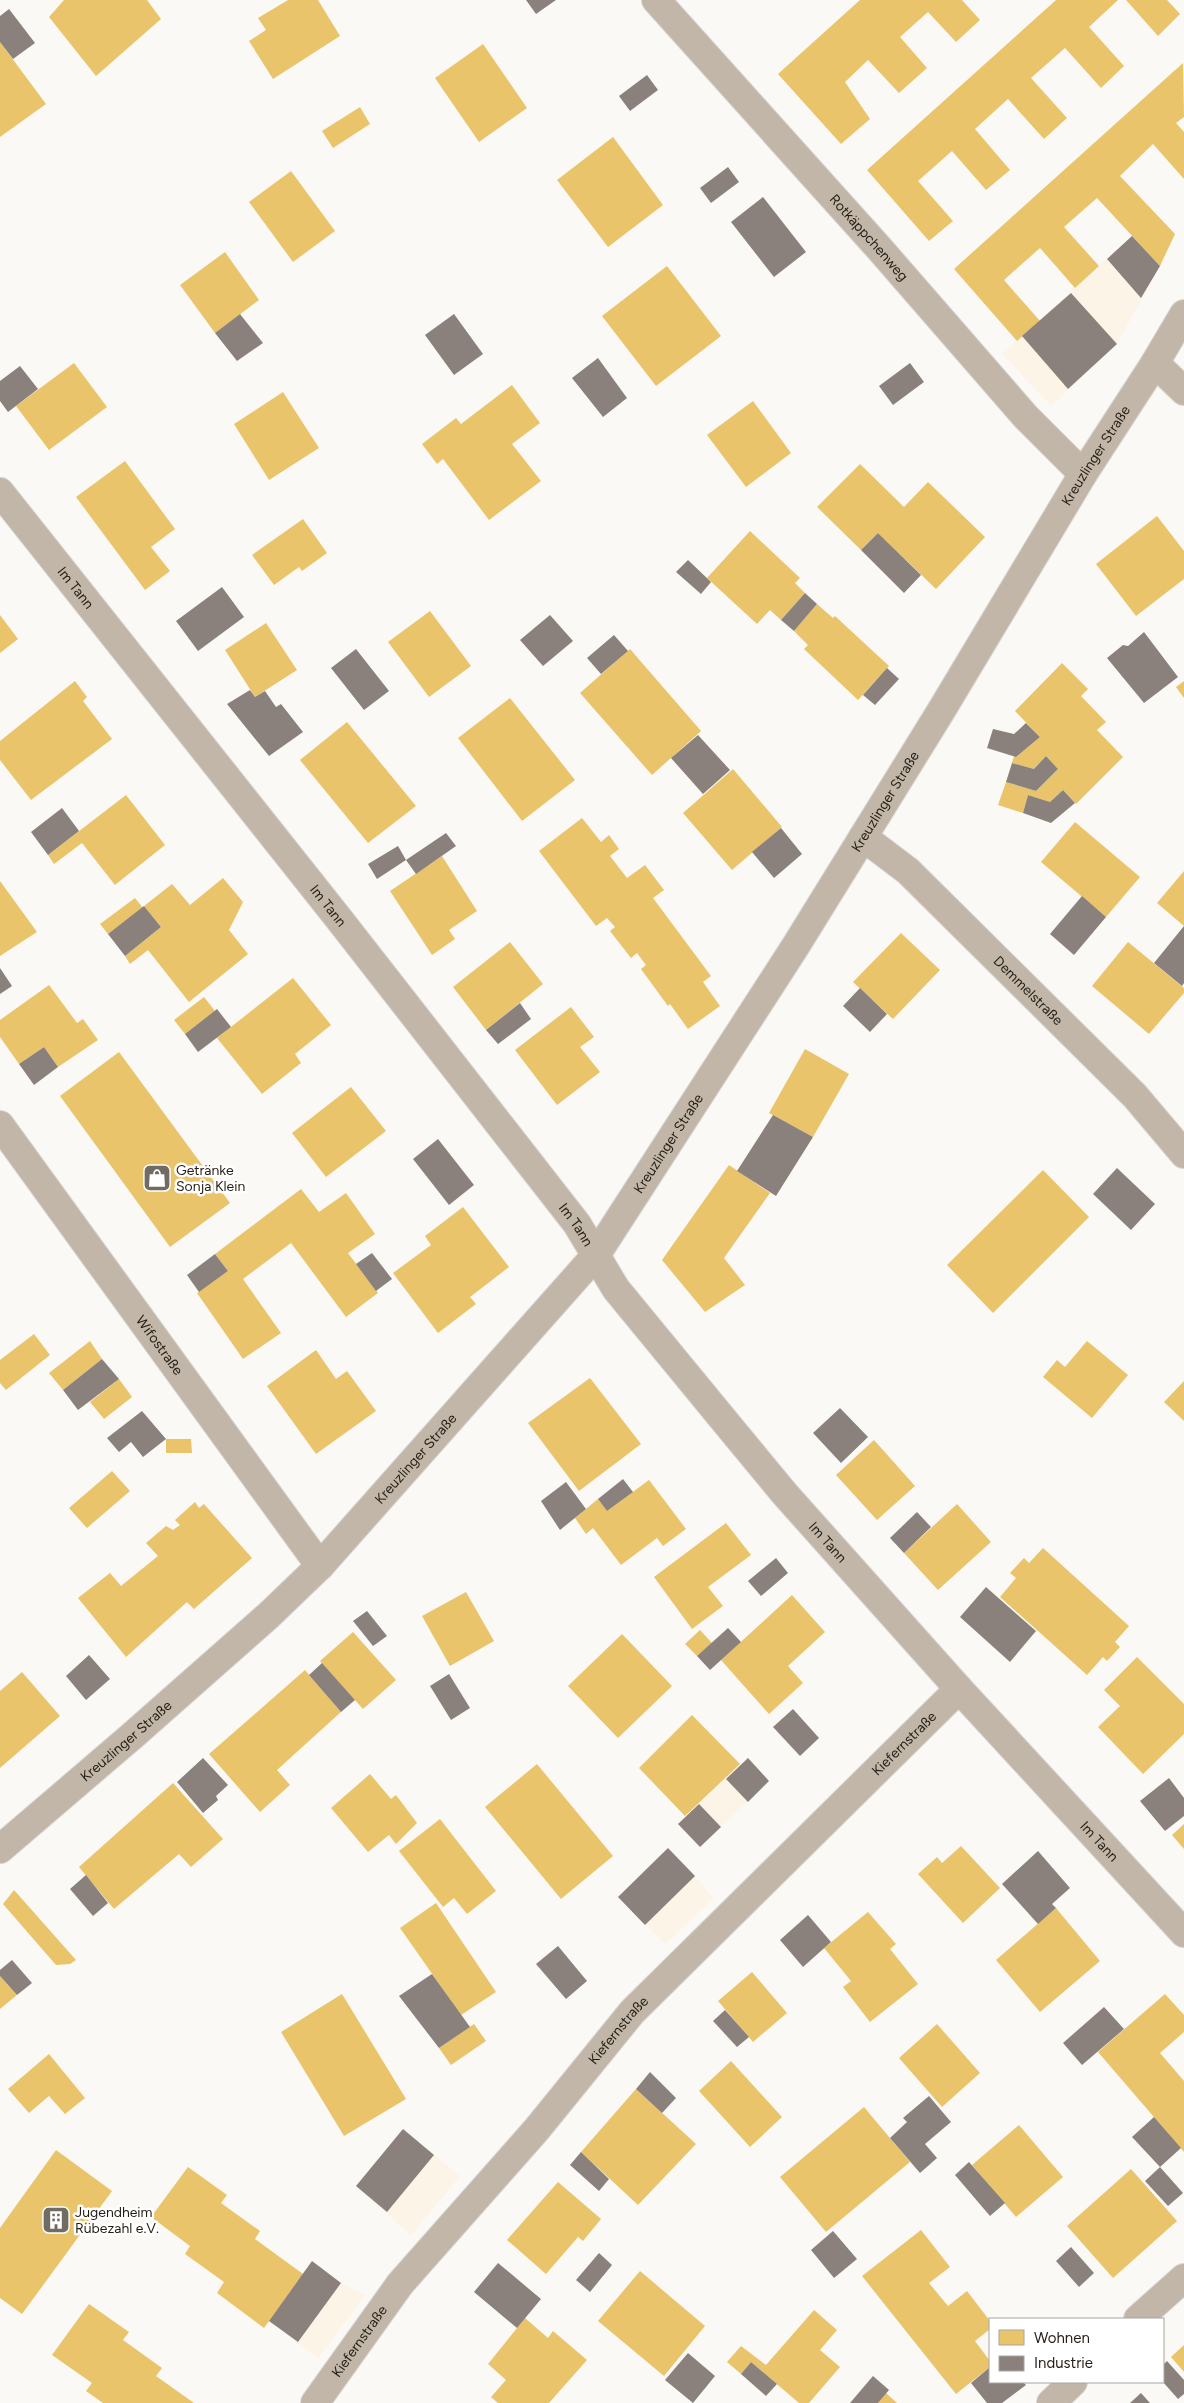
<svg xmlns="http://www.w3.org/2000/svg" width="1184" height="2403" viewBox="0 0 1184 2403" font-family="Figtree,sans-serif">
	<style>
		.built { fill: #fcf4e7 }
		.homes { fill: #e9c46a }
		.industry { fill: #8a817c }
		.lines { fill: none; stroke-linecap: round; stroke-linejoin: round }
		.minor-casing { stroke: #d8d6d3; stroke-width: 30 }
		.minor { stroke: #c1b6a7; stroke-width: 28 }
		.labels { text-anchor: middle; dominant-baseline: central; stroke-width: 5; stroke-linejoin: round; paint-order: stroke }
		.street-label { font-size: 14px; fill: #251e14; stroke: #fff }
		.poi-label { font-size: 14px; fill: #251e14; stroke: #fff; text-anchor: start }
	</style>
	<rect width="100%" height="100%" fill="#fbf9f6"/>
	<!-- built -->
	<g class="built">
		<polygon points="1132,236 1160,266 1117,344 1051,406 1002,354"/>
		<polygon points="748,1758 769,1781 700,1847 678,1824"/>
		<polygon points="668,1848 714,1898 665,1944 618,1897"/>
		<polygon points="403,2129 460,2176 411,2235 356,2186"/>
		<polygon points="312,2261 341,2283 365,2295 318,2358 269,2321"/>
	</g>
	<!-- homes -->
	<g class="homes">
		<polygon points="64,0 147,0 161,19 96,76 49,17"/>
		<polygon points="288,0 318,0 340,36 273,79 249,41 266,30 258,18"/>
		<polygon points="860,0 962,0 980,20 956,42 928,12 900,37 927,68 899,93 868,60 845,82 870,119 841,144 778,74"/>
		<polygon points="1056,0 1118,0 1089,27 1124,66 1101,88 1065,48 1031,78 1067,118 1044,139 1008,99 975,129 1010,170 986,190 952,151 918,181 953,221 929,241 867,170"/>
		<polygon points="1126,0 1167,0 1180,14 1158,36"/>
		<polygon points="0,42 46,104 0,137"/>
		<polygon points="483,44 527,108 479,142 435,78"/>
		<polygon points="1183,63 1184,117 1176,123 1184,132 1184,179 1153,144 1120,176 1175,234 1160,266 1097,198 1064,227 1099,266 1075,288 1040,248 1004,280 1040,321 1017,341 954,269"/>
		<polygon points="360,107 370,124 333,148 322,131"/>
		<polygon points="613,137 663,205 608,247 557,180"/>
		<polygon points="291,171 335,231 293,262 249,202"/>
		<polygon points="225,252 259,300 215,333 180,285"/>
		<polygon points="667,266 721,336 656,386 602,316"/>
		<polygon points="74,363 107,407 49,450 16,406"/>
		<polygon points="512,385 540,423 512,444 541,481 489,520 443,459 437,464 422,444 456,418 461,424"/>
		<polygon points="283,392 319,448 269,480 234,424"/>
		<polygon points="753,401 791,453 746,487 707,435"/>
		<polygon points="125,461 175,529 151,547 170,571 145,590 76,497"/>
		<polygon points="860,464 904,507 928,482 985,537 936,589 878,533 861,550 817,507"/>
		<polygon points="1157,516 1184,551 1184,579 1136,616 1096,564"/>
		<polygon points="303,519 327,553 302,571 299,567 274,585 252,555"/>
		<polygon points="750,531 800,578 795,583 805,593 781,620 770,610 757,624 707,578"/>
		<polygon points="817,604 833,618 835,616 889,666 858,700 804,649 808,645 794,631"/>
		<polygon points="430,611 471,666 429,697 388,642"/>
		<polygon points="0,615 18,639 0,653"/>
		<polygon points="266,623 297,670 255,697 225,650"/>
		<polygon points="630,649 701,731 652,775 580,693"/>
		<polygon points="1062,663 1088,689 1081,696 1106,722 1097,730 1123,757 1076,804 1063,790 1050,802 1028,795 1023,813 998,805 1006,782 1036,791 1058,769 1046,756 1034,769 1012,763 1014,756 1016,757 1040,737 1015,711"/>
		<polygon points="75,681 87,697 83,701 112,739 31,800 0,760 0,741"/>
		<polygon points="1184,681 1184,698 1176,687"/>
		<polygon points="510,698 575,780 522,821 458,738"/>
		<polygon points="347,722 416,806 368,843 300,760"/>
		<polygon points="733,769 782,827 732,870 683,813"/>
		<polygon points="126,795 165,845 115,885 82,843 54,864 48,855"/>
		<polygon points="582,818 601,842 609,835 619,849 610,856 627,878 645,865 664,890 653,898 711,976 703,982 720,1006 688,1029 670,1004 668,1006 641,969 646,965 637,953 631,958 610,931 615,927 607,918 596,926 539,851"/>
		<polygon points="1075,822 1140,877 1106,917 1041,862"/>
		<polygon points="442,856 477,911 449,930 455,939 432,955 390,891"/>
		<polygon points="1184,871 1184,926 1157,903"/>
		<polygon points="223,878 243,902 229,930 248,954 189,1002 148,950 130,964 125,956 161,927 144,906 172,884 190,905"/>
		<polygon points="0,881 37,932 0,956"/>
		<polygon points="135,898 143,908 108,934 100,924"/>
		<polygon points="901,933 940,970 893,1019 853,982"/>
		<polygon points="510,942 543,984 486,1030 453,987"/>
		<polygon points="1128,942 1184,988 1184,993 1149,1034 1092,986"/>
		<polygon points="293,978 331,1025 295,1054 301,1063 262,1094 217,1038"/>
		<polygon points="49,985 77,1023 83,1019 98,1040 58,1067 44,1047 19,1064 0,1037 0,1020"/>
		<polygon points="204,997 215,1011 185,1034 174,1020"/>
		<polygon points="571,1007 594,1037 580,1047 600,1072 557,1105 515,1050"/>
		<polygon points="805,1049 849,1074 813,1137 769,1113"/>
		<polygon points="119,1052 230,1203 170,1247 60,1096"/>
		<polygon points="351,1087 386,1131 326,1177 292,1133"/>
		<polygon points="729,1165 770,1193 724,1258 745,1285 705,1312 662,1260"/>
		<polygon points="1043,1170 1089,1217 993,1313 947,1265"/>
		<polygon points="301,1189 319,1212 346,1193 375,1234 348,1253 378,1293 346,1317 291,1243 243,1279 281,1333 243,1359 197,1293 228,1271 215,1254"/>
		<polygon points="463,1207 509,1267 470,1297 476,1304 438,1333 393,1273 431,1245 425,1236"/>
		<polygon points="34,1334 50,1355 6,1390 0,1383 0,1360"/>
		<polygon points="90,1341 102,1359 63,1390 49,1373"/>
		<polygon points="1087,1341 1128,1375 1092,1418 1043,1377 1057,1360 1065,1367"/>
		<polygon points="316,1350 336,1379 347,1371 376,1411 316,1454 267,1386"/>
		<polygon points="590,1378 641,1444 579,1491 528,1423"/>
		<polygon points="119,1379 132,1397 104,1419 90,1402"/>
		<polygon points="1184,1381 1184,1421 1164,1402"/>
		<polygon points="166,1439 191,1439 192,1453 166,1453"/>
		<polygon points="874,1440 915,1486 877,1520 836,1475"/>
		<polygon points="112,1471 130,1491 87,1528 69,1508"/>
		<polygon points="649,1480 686,1529 663,1546 657,1538 621,1565 593,1528 586,1534 575,1518 598,1499 607,1511"/>
		<polygon points="195,1502 199,1508 204,1504 252,1558 194,1609 187,1602 126,1657 78,1598 110,1573 121,1586 158,1556 146,1543 166,1526 173,1530 180,1525 175,1520"/>
		<polygon points="957,1504 991,1542 938,1590 904,1553"/>
		<polygon points="726,1523 751,1555 708,1587 723,1606 692,1629 654,1577"/>
		<polygon points="1043,1548 1129,1626 1115,1642 1120,1647 1107,1661 1103,1657 1087,1675 1000,1597 1016,1578 1010,1573 1024,1558 1029,1563"/>
		<polygon points="466,1592 494,1641 450,1666 422,1616"/>
		<polygon points="792,1595 825,1632 788,1666 803,1683 769,1714 721,1660"/>
		<polygon points="700,1630 712,1643 697,1656 685,1644"/>
		<polygon points="353,1632 396,1680 363,1709 320,1661"/>
		<polygon points="622,1634 672,1686 618,1738 568,1686"/>
		<polygon points="1137,1657 1184,1704 1184,1734 1143,1774 1098,1727 1120,1706 1104,1690"/>
		<polygon points="305,1670 341,1712 277,1770 290,1785 260,1812 209,1754"/>
		<polygon points="22,1672 60,1716 0,1768 0,1691"/>
		<polygon points="692,1715 740,1764 685,1816 639,1768"/>
		<polygon points="537,1764 613,1856 561,1899 485,1807"/>
		<polygon points="370,1774 391,1799 396,1795 417,1823 396,1844 389,1835 368,1852 331,1808"/>
		<polygon points="173,1783 223,1839 191,1867 179,1854 114,1909 79,1867"/>
		<polygon points="440,1819 496,1891 467,1914 454,1898 443,1907 399,1851"/>
		<polygon points="1184,1824 1184,1849 1172,1835"/>
		<polygon points="961,1846 1000,1888 963,1923 918,1874 937,1857 942,1863"/>
		<polygon points="14,1890 76,1960 70,1964 56,1965 3,1904"/>
		<polygon points="436,1903 496,1992 461,2015 400,1928"/>
		<polygon points="1056,1908 1100,1961 1040,2012 996,1960"/>
		<polygon points="868,1912 896,1944 890,1949 918,1984 870,2022 843,1987 851,1981 824,1948"/>
		<polygon points="752,1972 787,2013 753,2042 718,2001"/>
		<polygon points="0,1976 17,1995 0,2009"/>
		<polygon points="342,1994 406,2099 344,2136 281,2032"/>
		<polygon points="1165,1994 1184,2015 1184,2032 1160,2053 1184,2081 1184,2152 1098,2052"/>
		<polygon points="474,2024 486,2041 451,2065 439,2048"/>
		<polygon points="937,2024 980,2073 942,2107 899,2058"/>
		<polygon points="49,2054 85,2098 65,2114 49,2096 29,2113 8,2089"/>
		<polygon points="731,2061 782,2117 750,2147 699,2091"/>
		<polygon points="636,2089 696,2144 638,2205 581,2152"/>
		<polygon points="864,2107 910,2162 826,2232 780,2177"/>
		<polygon points="1019,2125 1063,2177 1016,2217 972,2165"/>
		<polygon points="56,2150 112,2191 22,2314 0,2298 0,2228"/>
		<polygon points="188,2167 227,2195 221,2203 260,2231 255,2239 303,2274 264,2328 217,2293 224,2282 185,2254 190,2246 151,2217"/>
		<polygon points="1131,2169 1177,2221 1113,2278 1067,2226"/>
		<polygon points="558,2182 601,2219 583,2241 578,2237 546,2274 507,2240"/>
		<polygon points="921,2230 950,2267 929,2283 948,2306 967,2291 990,2321 990,2329 975,2341 990,2361 990,2367 956,2394 862,2276"/>
		<polygon points="640,2271 705,2326 664,2376 598,2321"/>
		<polygon points="89,2304 129,2332 123,2340 162,2368 156,2376 194,2403 103,2403 86,2391 92,2383 52,2355"/>
		<polygon points="814,2310 837,2330 820,2350 840,2367 809,2403 799,2403 751,2362 741,2374 727,2362 741,2346 766,2365"/>
		<polygon points="525,2318 548,2338 553,2331 587,2360 549,2403 498,2403 491,2397 506,2380 488,2364"/>
		<polygon points="1184,2345 1184,2372 1171,2357"/>
		<polygon points="886,2393 897,2403 878,2403"/>
	</g>
	<!-- industry -->
	<g class="industry">
		<polygon points="526,0 556,0 536,14"/>
		<polygon points="9,9 35,43 13,59 0,42 0,16"/>
		<polygon points="647,75 658,90 630,111 619,96"/>
		<polygon points="728,167 739,182 711,203 700,188"/>
		<polygon points="763,197 806,252 774,277 731,222"/>
		<polygon points="1132,236 1160,266 1141,298 1107,259"/>
		<polygon points="1071,293 1117,344 1068,389 1022,336"/>
		<polygon points="240,314 263,343 237,361 215,333"/>
		<polygon points="454,314 483,354 454,375 425,335"/>
		<polygon points="598,358 627,398 603,417 572,378"/>
		<polygon points="910,363 924,382 893,405 879,386"/>
		<polygon points="20,366 38,389 8,412 0,401 0,381"/>
		<polygon points="878,533 921,575 904,593 861,550"/>
		<polygon points="688,560 711,582 701,594 676,572"/>
		<polygon points="222,587 244,617 198,651 176,621"/>
		<polygon points="805,593 817,604 794,631 781,620"/>
		<polygon points="550,615 573,641 543,666 520,640"/>
		<polygon points="1144,632 1178,677 1144,703 1107,658 1123,645 1128,646"/>
		<polygon points="614,635 628,651 601,674 587,658"/>
		<polygon points="356,649 389,691 364,710 331,668"/>
		<polygon points="887,668 899,679 875,705 863,695"/>
		<polygon points="250,690 255,697 265,691 276,707 281,704 303,732 269,756 227,704"/>
		<polygon points="1026,723 1040,737 1016,757 987,748 993,729 1014,734"/>
		<polygon points="698,735 730,770 703,794 671,758"/>
		<polygon points="1046,756 1058,769 1036,791 1006,782 1012,763 1034,769"/>
		<polygon points="1063,790 1075,803 1051,823 1023,813 1028,795 1050,802"/>
		<polygon points="62,808 79,831 48,855 31,832"/>
		<polygon points="781,828 802,854 774,878 752,852"/>
		<polygon points="446,833 456,846 416,874 406,860 377,879 368,864 398,846 406,860"/>
		<polygon points="1082,896 1106,917 1074,955 1050,934"/>
		<polygon points="144,906 161,927 125,956 108,934"/>
		<polygon points="1184,926 1184,983 1182,986 1154,963"/>
		<polygon points="0,968 12,986 0,994"/>
		<polygon points="860,988 887,1014 870,1032 843,1006"/>
		<polygon points="520,1003 531,1019 498,1044 486,1030"/>
		<polygon points="217,1009 231,1027 198,1052 185,1034"/>
		<polygon points="44,1047 58,1067 34,1085 19,1064"/>
		<polygon points="773,1115 813,1137 776,1196 737,1171"/>
		<polygon points="438,1139 474,1185 449,1205 413,1159"/>
		<polygon points="1117,1168 1155,1204 1131,1230 1093,1194"/>
		<polygon points="372,1253 392,1279 376,1291 356,1264"/>
		<polygon points="215,1254 228,1271 199,1292 187,1275"/>
		<polygon points="102,1359 119,1379 78,1410 63,1390"/>
		<polygon points="840,1408 868,1437 841,1463 813,1433"/>
		<polygon points="142,1411 166,1439 143,1457 131,1442 119,1452 107,1438"/>
		<polygon points="623,1479 633,1492 607,1511 598,1499"/>
		<polygon points="566,1482 586,1509 560,1530 541,1501"/>
		<polygon points="917,1512 931,1527 904,1553 890,1538"/>
		<polygon points="776,1558 788,1573 761,1596 748,1581"/>
		<polygon points="986,1587 1036,1631 1010,1662 960,1617"/>
		<polygon points="367,1611 387,1636 373,1646 353,1621"/>
		<polygon points="728,1628 741,1642 710,1670 697,1656"/>
		<polygon points="89,1655 110,1679 86,1700 66,1676"/>
		<polygon points="322,1663 355,1700 341,1712 309,1675"/>
		<polygon points="449,1674 470,1708 451,1720 430,1686"/>
		<polygon points="793,1709 819,1738 800,1756 773,1727"/>
		<polygon points="203,1758 228,1785 216,1796 218,1800 203,1813 177,1782"/>
		<polygon points="748,1758 769,1781 748,1802 726,1779"/>
		<polygon points="1169,1778 1184,1798 1184,1816 1165,1831 1140,1801"/>
		<polygon points="699,1804 721,1827 700,1847 678,1824"/>
		<polygon points="668,1848 695,1876 645,1925 618,1897"/>
		<polygon points="1038,1851 1070,1888 1052,1904 1056,1908 1038,1924 1002,1884"/>
		<polygon points="86,1875 108,1903 93,1916 70,1889"/>
		<polygon points="808,1915 831,1942 803,1967 780,1940"/>
		<polygon points="558,1946 587,1981 566,1999 536,1964"/>
		<polygon points="12,1960 32,1983 17,1995 0,1976 0,1970"/>
		<polygon points="432,1974 470,2027 439,2048 399,1996"/>
		<polygon points="1104,2007 1124,2029 1082,2065 1063,2043"/>
		<polygon points="725,2010 749,2037 737,2047 713,2021"/>
		<polygon points="650,2072 676,2098 662,2113 636,2089"/>
		<polygon points="929,2096 951,2122 925,2144 937,2158 920,2173 890,2138 907,2122 903,2118"/>
		<polygon points="1154,2117 1181,2148 1160,2167 1132,2137"/>
		<polygon points="403,2129 434,2155 387,2212 356,2186"/>
		<polygon points="581,2152 609,2179 599,2191 570,2165"/>
		<polygon points="969,2162 1005,2203 990,2216 955,2175"/>
		<polygon points="1160,2167 1183,2193 1168,2206 1145,2181"/>
		<polygon points="833,2231 857,2259 834,2278 811,2250"/>
		<polygon points="1071,2247 1094,2273 1079,2287 1056,2261"/>
		<polygon points="599,2253 612,2265 590,2292 576,2280"/>
		<polygon points="312,2261 341,2283 298,2342 269,2321"/>
		<polygon points="498,2263 541,2299 517,2328 474,2292"/>
		<polygon points="688,2353 715,2376 693,2403 665,2380"/>
		<polygon points="1167,2361 1184,2380 1184,2394 1178,2399 1163,2382 1163,2365"/>
		<polygon points="751,2362 777,2384 766,2396 741,2374"/>
		<polygon points="990,2367 990,2382 1023,2382 1026,2385 1002,2403 987,2403 971,2383"/>
		<polygon points="873,2376 889,2390 878,2403 850,2403"/>
		<polygon points="1141,2393 1150,2403 1130,2403"/>
	</g>
	<g class="lines">
		<defs>
			<g id="minor">
				<path id="s1" d="M656,0L878,247L1025,416L1083,474"/>
				<polyline points="1155,363 1184,391"/>
				<path id="s2" d="M0,492L339,919L577,1224L616,1289L727,1424L784,1493L959,1689L1184,1933"/>
				<path id="s3" d="M863,837L908,871L1135,1096L1184,1154"/>
				<path id="s4" d="M0,1125L320,1566"/>
				<path id="s5" d="M0,1849L132,1736L269,1615L320,1566L596,1255L795,947L941,711L1083,474L1155,363L1184,314"/>
				<polyline points="1138,2319 1184,2278"/>
				<path id="s6" d="M315,2403L400,2284L537,2129L632,2012L959,1689"/>
				<polyline points="1051,2403 1073,2382"/>
			</g>
		</defs>
		<!-- minor casing -->
		<use href="#minor" class="minor-casing"/>
		<!-- minor -->
		<use href="#minor" class="minor"/>
	</g>
	<!-- icons -->
	<defs>
		<symbol id="shop-square" viewBox="-11 -11 22 22"><rect x="-9" y="-9" width="18" height="18" rx="4" fill="#706b63" stroke="#fff"/><path d="M-5-2.5h2.3a2.7 3.5 0 0 1 5.4 0H5L5.5 6h-11ZM-1.5-2.5h3a1.5 2.3 0 0 0-3 0Z" fill="#fff"/></symbol>
		<symbol id="building-square" viewBox="-11 -11 22 22"><rect x="-9" y="-9" width="18" height="18" rx="4" fill="#706b63" stroke="#fff"/><path d="M-4-6H4V6H1V3H-1V6H-4ZM-2.5-4.3h1.7v1.8h-1.7ZM.8-4.3h1.7v1.8H.8ZM-2.5-1h1.7V.8h-1.7ZM.8-1h1.7V.8H.8Z" fill="#fff"/></symbol>
	</defs>
	<g fill-rule="evenodd">
		<use href="#shop-square" x="141" y="1162" width="32" height="32"/>
		<use href="#building-square" x="40" y="2204" width="32" height="32"/>
	</g>
	<g class="labels">
		<!-- street labels -->
		<g class="street-label">
			<text stroke="none"><textPath href="#s1" startOffset="319">Rotkäppchenweg</textPath></text>
			<text stroke="none"><textPath href="#s5" startOffset="1786">Kreuzlinger Straße</textPath></text>
			<text stroke="none"><textPath href="#s2" startOffset="122">Im Tann</textPath></text>
			<text stroke="none"><textPath href="#s5" startOffset="1381">Kreuzlinger Straße</textPath></text>
			<text stroke="none"><textPath href="#s2" startOffset="528">Im Tann</textPath></text>
			<text stroke="none"><textPath href="#s3" startOffset="226">Demmelstraße</textPath></text>
			<text stroke="none"><textPath href="#s5" startOffset="976">Kreuzlinger Straße</textPath></text>
			<text stroke="none"><textPath href="#s2" startOffset="932">Im Tann</textPath></text>
			<text stroke="none"><textPath href="#s4" startOffset="272">Wifostraße</textPath></text>
			<text stroke="none"><textPath href="#s5" startOffset="571">Kreuzlinger Straße</textPath></text>
			<text stroke="none"><textPath href="#s2" startOffset="1338">Im Tann</textPath></text>
			<text stroke="none"><textPath href="#s5" startOffset="166">Kreuzlinger Straße</textPath></text>
			<text stroke="none"><textPath href="#s6" startOffset="886">Kiefernstraße</textPath></text>
			<text stroke="none"><textPath href="#s2" startOffset="1742">Im Tann</textPath></text>
			<text stroke="none"><textPath href="#s6" startOffset="481">Kiefernstraße</textPath></text>
			<text stroke="none"><textPath href="#s6" startOffset="76">Kiefernstraße</textPath></text>
		</g>
		<!-- poi labels -->
		<g class="poi-label">
			<text x="176" y="1170">Getränke<tspan x="176" dy="16">Sonja Klein</tspan></text>
			<text x="75" y="2212">Jugendheim<tspan x="75" dy="16">Rübezahl e.V.</tspan></text>
		</g>
	</g>
	<!-- legend -->
	<rect x="989" y="2318" width="175" height="65" fill="#ffffff" stroke="#a8a5a1"/>
	<rect x="999" y="2330" width="25" height="15" fill="#e9c46a" stroke="#a8a5a1"/>
	<text x="1034" y="2343" font-size="15" fill="#251e14">Wohnen</text>
	<rect x="999" y="2356" width="25" height="15" fill="#8a817c" stroke="#a8a5a1"/>
	<text x="1034" y="2368" font-size="15" fill="#251e14">Industrie</text>
</svg>
